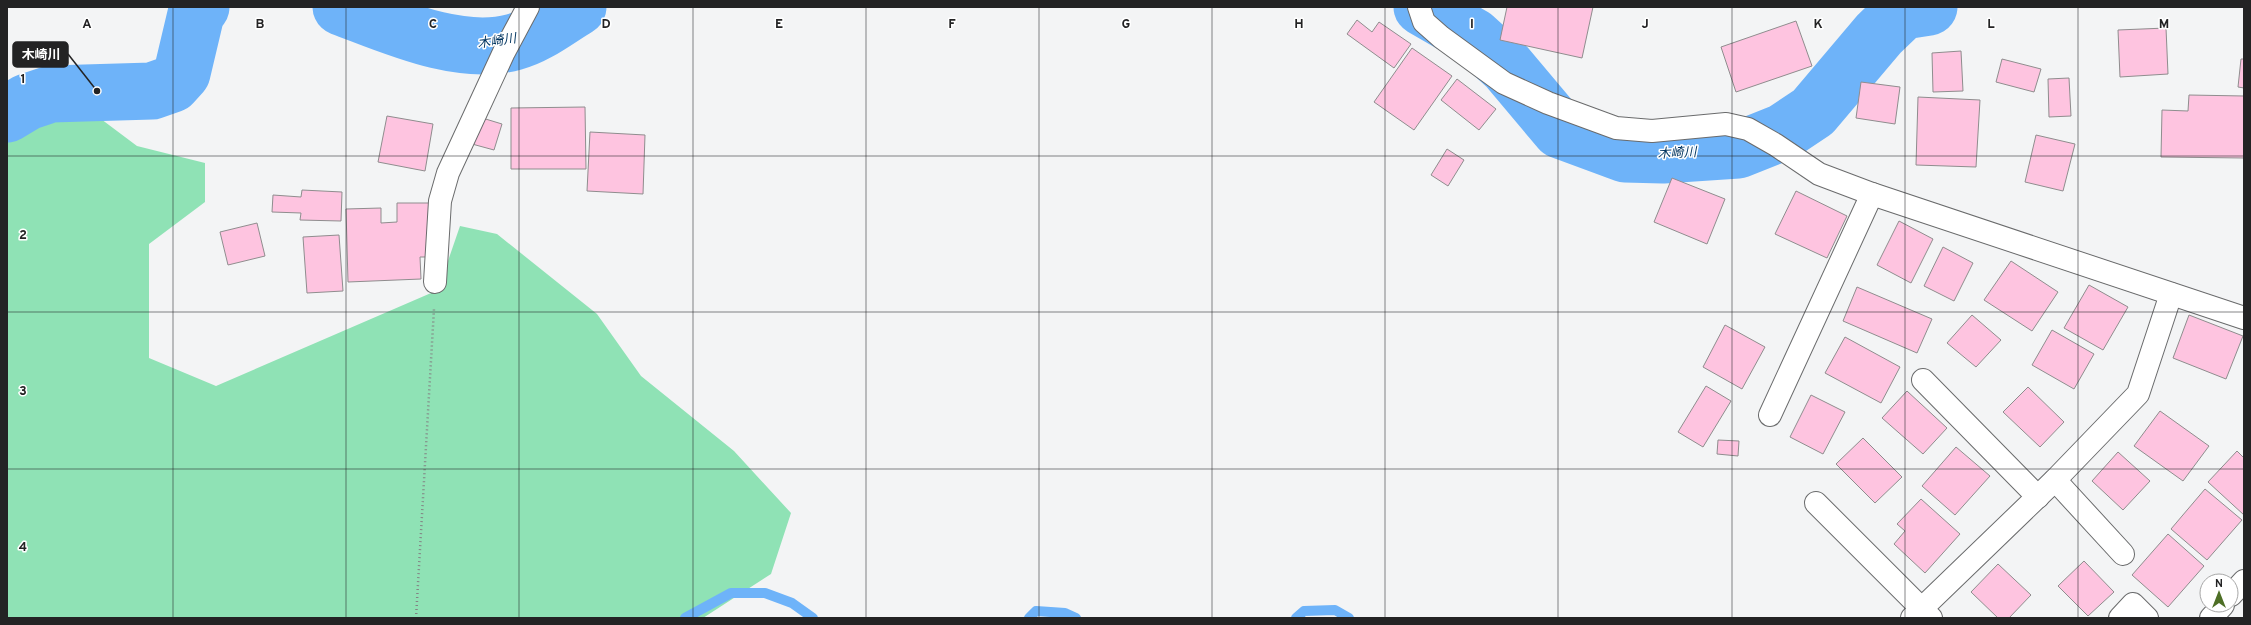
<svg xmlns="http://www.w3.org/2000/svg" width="2251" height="625" viewBox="0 0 2251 625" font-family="Overpass,'Noto Sans JP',sans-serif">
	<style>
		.green { fill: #8fe2b5 }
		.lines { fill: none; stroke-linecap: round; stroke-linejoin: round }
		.stream { stroke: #6eb3f9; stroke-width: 10 }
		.river { stroke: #6eb3f9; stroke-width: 57 }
		.building { fill: #fec4e0; stroke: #8f8d8e }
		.street-casing { stroke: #6a6b6c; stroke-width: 24 }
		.path { stroke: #838384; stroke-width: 2.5; stroke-dasharray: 1 3; stroke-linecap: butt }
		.street { stroke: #fff; stroke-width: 22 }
		.grid { fill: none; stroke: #232324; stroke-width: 1; stroke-opacity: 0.55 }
		.labels { text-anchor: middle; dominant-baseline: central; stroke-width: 3; stroke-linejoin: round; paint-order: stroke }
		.water-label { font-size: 13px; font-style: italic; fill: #00345f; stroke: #fff }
		.grid-label { font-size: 13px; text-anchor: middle; font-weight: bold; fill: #232324; stroke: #fff; stroke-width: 3; stroke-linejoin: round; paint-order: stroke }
		.leader { fill: none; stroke: #232324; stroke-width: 1.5 }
		.callout-dot { fill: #232324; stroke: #fff; stroke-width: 1.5 }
		.callout { fill: #232324; stroke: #232324; stroke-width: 1.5 }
		.callout-label { font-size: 13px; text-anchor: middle; font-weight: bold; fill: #fff }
	</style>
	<rect width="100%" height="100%" fill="#f3f4f5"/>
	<!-- green -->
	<polygon class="green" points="35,112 97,116 137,146 205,163 205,202 149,244 149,358 216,386 438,290 460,226 497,234 597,314 641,376 734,451 791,513 771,574 703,618 7,618 7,129"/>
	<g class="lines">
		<!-- stream -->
		<g class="stream">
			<polyline points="685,618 731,593 765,593 792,603 813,618"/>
			<polyline points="1029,618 1036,611 1065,613 1076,618"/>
			<polyline points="1296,618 1304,611 1335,610 1349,618"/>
		</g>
		<!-- river -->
		<g class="river">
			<path d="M341,7C392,26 459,57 514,42C537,36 558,19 578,7"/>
			<polyline points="1422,7 1474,37 1507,67 1560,130 1625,154 1663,155 1738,150 1783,132 1813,112 1879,34 1903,11 1929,7"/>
			<polyline points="7,114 27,102 51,94 152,91 172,84 182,73 196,14 201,7"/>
		</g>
	</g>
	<!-- building -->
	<g class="building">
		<polygon points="1507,7 1593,7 1582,58 1500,40"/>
		<polygon points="1357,20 1372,32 1379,22 1411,44 1394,68 1347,34"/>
		<polygon points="1796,21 1812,66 1736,92 1721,47"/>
		<polygon points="2166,28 2168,74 2120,77 2118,30"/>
		<polygon points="1412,48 1452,76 1414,130 1374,102"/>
		<polygon points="1961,51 1963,91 1933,92 1932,53"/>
		<polygon points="2002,59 2041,69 2034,92 1996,82"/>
		<polygon points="2241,59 2244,59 2244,88 2238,87"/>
		<polygon points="2069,78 2071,116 2049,117 2048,79"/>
		<polygon points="1457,79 1496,109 1479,130 1441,100"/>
		<polygon points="1861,82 1900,87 1895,124 1856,118"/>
		<polygon points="2189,95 2244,96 2244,158 2161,157 2162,110 2188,111"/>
		<polygon points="1918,97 1980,100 1976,167 1916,165"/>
		<polygon points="585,107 586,169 511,169 511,108"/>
		<polygon points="387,116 433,124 425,171 378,162"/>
		<polygon points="479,117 502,124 494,150 472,144"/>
		<polygon points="590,132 645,135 643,194 587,191"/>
		<polygon points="2036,135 2075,144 2063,191 2025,182"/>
		<polygon points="1447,149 1464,160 1448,186 1431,175"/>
		<polygon points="1672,178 1725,199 1707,244 1654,222"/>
		<polygon points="302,190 342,192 341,221 300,220 301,213 272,212 273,195 301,197"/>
		<polygon points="1796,191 1847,216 1827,258 1775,234"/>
		<polygon points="397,203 431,203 431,257 420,257 421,279 348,282 346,209 381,208 381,223 397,222"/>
		<polygon points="1899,221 1933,239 1911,283 1877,265"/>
		<polygon points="257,223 265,256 228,265 220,232"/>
		<polygon points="339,235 343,291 307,293 303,237"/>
		<polygon points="1943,247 1973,263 1954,301 1924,286"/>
		<polygon points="2011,261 2058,292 2032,331 1984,300"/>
		<polygon points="2089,285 2128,307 2103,350 2064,328"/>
		<polygon points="1857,287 1932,319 1917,353 1843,321"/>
		<polygon points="1972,315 2001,340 1976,367 1947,343"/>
		<polygon points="2189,315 2243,336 2226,379 2173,358"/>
		<polygon points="1725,325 1765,347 1742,389 1703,367"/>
		<polygon points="2052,330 2094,354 2074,389 2032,365"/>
		<polygon points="1845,337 1900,367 1881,403 1825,373"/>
		<polygon points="1706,386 1731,401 1703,447 1678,432"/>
		<polygon points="2028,387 2064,422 2040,447 2003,412"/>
		<polygon points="1907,391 1947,428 1923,454 1882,418"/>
		<polygon points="1811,395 1845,412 1823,454 1790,437"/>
		<polygon points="2160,411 2209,446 2183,481 2134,446"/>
		<polygon points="1863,438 1902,477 1875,503 1836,464"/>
		<polygon points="1718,440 1739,441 1738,456 1717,454"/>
		<polygon points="1956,447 1990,476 1955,515 1922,486"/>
		<polygon points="2237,451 2244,458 2244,515 2208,482"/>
		<polygon points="2118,452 2150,481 2123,510 2092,481"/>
		<polygon points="2205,489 2242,520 2207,560 2171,529"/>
		<polygon points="1921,499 1960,534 1925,573 1894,544 1905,531 1897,524"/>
		<polygon points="2168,534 2204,566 2168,607 2132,575"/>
		<polygon points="2084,561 2114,592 2088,616 2058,586"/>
		<polygon points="1998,564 2031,595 2009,618 1998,618 1971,592"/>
	</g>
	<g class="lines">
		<defs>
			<g id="street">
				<polyline points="1419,7 1424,22 1441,37 1504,83 1548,103 1616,128 1652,131 1726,124 1748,129 1776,145 1819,174 1872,194 2244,318"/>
				<polyline points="435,282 440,201 448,173 504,52 528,7"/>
				<polyline points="1923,380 2038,497"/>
				<polyline points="1770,415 1872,194"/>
				<polyline points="2055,480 2123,554"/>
				<polyline points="1816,503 1931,618"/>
				<polyline points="2231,595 2244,581"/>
				<polyline points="1912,618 2055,480 2138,394 2171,294"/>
				<polyline points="2120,618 2133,604 2147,618"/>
				<polyline points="2211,618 2223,605"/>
			</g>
		</defs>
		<!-- street casing -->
		<use href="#street" class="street-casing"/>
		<!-- path -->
		<polyline class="path" points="416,618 434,309"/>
		<!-- street -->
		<use href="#street" class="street"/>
	</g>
	<!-- grid -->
	<path class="grid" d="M173,7V618M346,7V618M519,7V618M693,7V618M866,7V618M1039,7V618M1212,7V618M1385,7V618M1558,7V618M1732,7V618M1905,7V618M2078,7V618M7,156H2244M7,312H2244M7,469H2244"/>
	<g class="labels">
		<!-- water labels -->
		<g class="water-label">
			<text transform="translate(497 42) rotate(-8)">木崎川</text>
			<text transform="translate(1677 154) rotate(-3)">木崎川</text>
		</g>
	</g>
	<g class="grid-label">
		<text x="87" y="28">A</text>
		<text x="260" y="28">B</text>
		<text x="433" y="28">C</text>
		<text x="606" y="28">D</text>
		<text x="779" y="28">E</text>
		<text x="952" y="28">F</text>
		<text x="1126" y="28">G</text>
		<text x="1299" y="28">H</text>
		<text x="1472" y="28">I</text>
		<text x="1645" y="28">J</text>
		<text x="1818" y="28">K</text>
		<text x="1991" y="28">L</text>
		<text x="2164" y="28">M</text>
		<text x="23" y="83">1</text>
		<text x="23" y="239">2</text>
		<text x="23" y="395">3</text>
		<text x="23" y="551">4</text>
	</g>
	<!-- callouts -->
	<path class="leader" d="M97 91L68 54"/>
	<circle class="callout-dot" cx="97" cy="91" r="4"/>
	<rect class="callout" x="13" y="42" width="55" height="25" rx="4"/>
	<g class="callout-label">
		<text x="41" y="59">木崎川</text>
	</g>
	<!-- border -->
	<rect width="2251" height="625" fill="none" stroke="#232324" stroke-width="16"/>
	<!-- north arrow -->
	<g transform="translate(2219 593)"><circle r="19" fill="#ffffff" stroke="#a7a7a7"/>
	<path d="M0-3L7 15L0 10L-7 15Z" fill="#4e6f26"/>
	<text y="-6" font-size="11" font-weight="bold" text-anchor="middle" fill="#232324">N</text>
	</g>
</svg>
